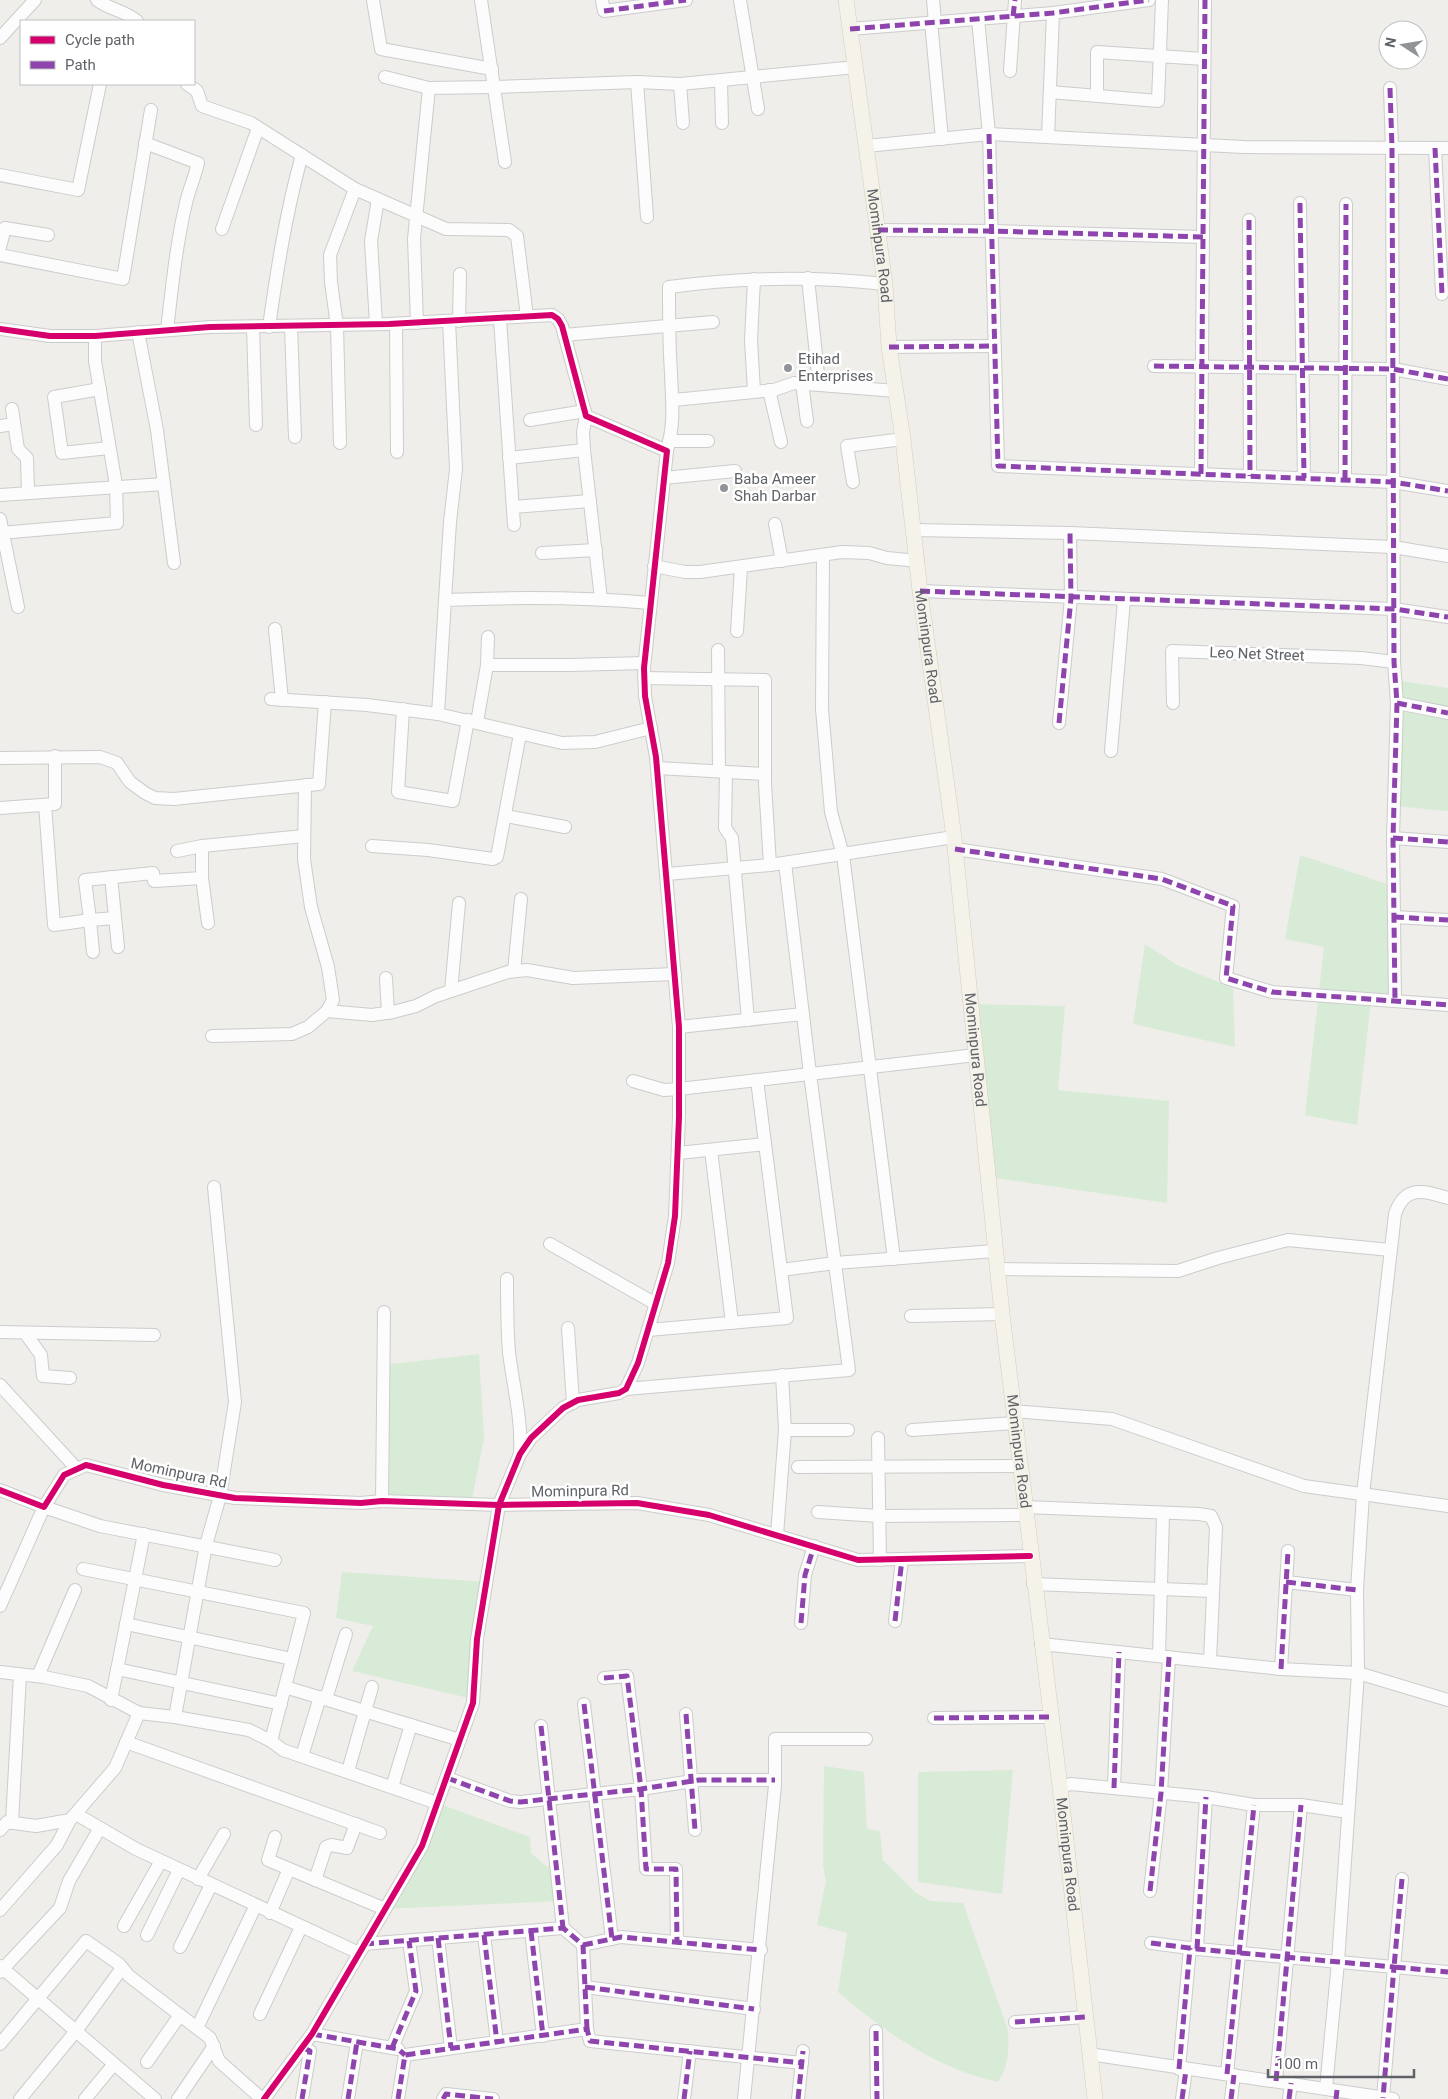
<svg xmlns="http://www.w3.org/2000/svg" width="1448" height="2099" viewBox="0 0 1448 2099" font-family="Roboto,sans-serif">
	<style>
		.green { fill: #d8ebd6 }
		.lines { fill: none; stroke-linecap: round; stroke-linejoin: round }
		.minor-casing { stroke: #cbcccc; stroke-width: 14 }
		.major-casing { stroke: #d7ceb8; stroke-width: 16 }
		.minor { stroke: #fdfcfc; stroke-width: 12 }
		.major { stroke: #f4f2e9; stroke-width: 15 }
		.quiet { stroke: #8e44ad; stroke-width: 5; stroke-dasharray: 10 5; stroke-linecap: butt }
		.cycleway-casing { stroke: #fff; stroke-width: 9 }
		.cycleway { stroke: #d6006c; stroke-width: 6 }
		.poi-dot { fill: #919496; stroke: #fff; stroke-width: 2 }
		.labels { text-anchor: middle; dominant-baseline: central; stroke-width: 5; stroke-linejoin: round; paint-order: stroke }
		.street-label { font-size: 15px; fill: #5f6368; stroke: #fff }
		.poi-label { font-size: 15px; fill: #5f6368; stroke: #fff; text-anchor: start }
	</style>
	<rect width="100%" height="100%" fill="#efeeea"/>
	<!-- green -->
	<g class="green">
		<polygon points="1395,680 1448,688 1448,811 1394,806"/>
		<polygon points="1300,855 1393,886 1395,1001 1371,1000 1357,1125 1305,1115 1324,947 1285,939"/>
		<polygon points="1145,944 1177,965 1233,988 1235,1047 1133,1024"/>
		<polygon points="971,1004 1065,1006 1058,1090 1169,1101 1167,1203 988,1177"/>
		<polygon points="479,1354 484,1438 471,1504 382,1501 383,1365"/>
		<polygon points="342,1572 487,1582 473,1699 352,1671 373,1626 336,1618"/>
		<path d="M824,1766L864,1772L867,1829L880,1831L883,1860L916,1893L930,1901L963,1903L1008,2030C1009,2050 1009,2065 998,2082C937,2069 885,2032 838,1992L847,1933L817,1925L826,1881L823,1866Z"/>
		<polygon points="1013,1770 1002,1894 918,1882 918,1772"/>
		<polygon points="437,1803 530,1837 531,1853 546,1866 556,1864 560,1901 385,1909"/>
	</g>
	<g class="lines">
		<defs>
			<g id="minor">
				<path d="M97,0C110,10 124,10 137,21"/>
				<polyline points="373,0 381,49 492,69"/>
				<polyline points="481,0 505,162"/>
				<polyline points="602,0 604,11 686,0"/>
				<polyline points="740,0 758,109"/>
				<polyline points="933,0 935,22"/>
				<polyline points="978,19 989,134 998,466 1393,482 1448,491"/>
				<polyline points="931,22 942,139"/>
				<polyline points="850,29 1053,13 1149,0"/>
				<polyline points="0,38 35,0"/>
				<polyline points="1010,71 1015,0"/>
				<polyline points="385,77 429,88 494,87 637,82 680,84 856,67"/>
				<polyline points="721,80 722,123"/>
				<polyline points="637,82 647,217"/>
				<polyline points="187,84 197,91 202,106 251,123 355,189 446,229 509,230 517,236 527,316"/>
				<polyline points="680,84 683,123"/>
				<polyline points="1390,88 1392,148 1394,662 1397,703 1393,838 1395,1001"/>
				<polyline points="1050,92 1158,101 1162,0"/>
				<polyline points="1097,96 1097,52 1204,59"/>
				<polyline points="1048,137 1053,13"/>
				<path d="M145,143L198,163C195,177 189,189 186,203C176,245 172,288 167,330"/>
				<polyline points="866,146 989,134 1244,147 1448,148"/>
				<polyline points="1435,148 1442,294"/>
				<polyline points="0,175 78,190 100,84"/>
				<polyline points="1300,203 1304,478"/>
				<polyline points="1249,220 1250,476"/>
				<polyline points="222,229 258,128"/>
				<polyline points="878,230 992,231 1203,237"/>
				<polyline points="0,247 5,228 48,235"/>
				<polyline points="0,255 123,279 151,110"/>
				<polyline points="808,278 819,384"/>
				<polyline points="500,319 514,525"/>
				<polyline points="459,321 460,274"/>
				<polyline points="417,323 414,239 429,88"/>
				<polyline points="376,324 371,241 378,199"/>
				<polyline points="396,324 397,452"/>
				<polyline points="253,327 256,425"/>
				<path d="M269,327C277,269 286,212 302,155"/>
				<polyline points="291,327 295,437"/>
				<polyline points="0,329 50,336 95,336 210,327 389,324 552,315 558,319 562,326 586,416 667,451 644,668 645,696 656,757 679,1027 679,1117 675,1216 668,1263 638,1363 626,1389 619,1393 578,1400 563,1408 531,1438 520,1454 499,1505 477,1639 473,1703 422,1846 312,2034 264,2099"/>
				<polyline points="138,332 157,430 174,563"/>
				<polyline points="564,335 713,322"/>
				<polyline points="889,347 995,346"/>
				<polyline points="1154,366 1393,369 1448,379"/>
				<polyline points="802,383 807,421"/>
				<polyline points="100,389 54,397 62,453 109,448"/>
				<polyline points="769,390 781,442"/>
				<polyline points="754,391 751,340 754,279"/>
				<polyline points="674,400 774,390 794,383 896,391"/>
				<polyline points="12,409 18,449 27,458 28,493"/>
				<polyline points="586,416 583,432 584,450 601,599"/>
				<polyline points="530,420 585,411"/>
				<polyline points="0,426 14,424"/>
				<polyline points="669,441 708,441"/>
				<polyline points="340,443 337,326 331,282 330,255 355,189"/>
				<path d="M667,451C675,420 672,404 671,373C669,345 669,316 669,287C743,277 811,276 885,284"/>
				<polyline points="509,458 584,450"/>
				<polyline points="1201,474 1205,0"/>
				<polyline points="664,478 735,471"/>
				<polyline points="1345,480 1346,204"/>
				<polyline points="853,482 847,446 903,439"/>
				<polyline points="0,495 164,484"/>
				<polyline points="513,507 590,501"/>
				<polyline points="0,519 18,607"/>
				<polyline points="775,524 782,561"/>
				<polyline points="914,530 1070,533 1393,547 1448,556"/>
				<polyline points="0,533 117,523 116,485 95,361 95,336"/>
				<polyline points="542,553 596,550"/>
				<polyline points="823,556 822,709 831,812 843,855 894,1259"/>
				<polyline points="654,566 685,572 700,572 842,552 869,553 887,558 918,561"/>
				<polyline points="920,591 1394,609 1448,617"/>
				<polyline points="445,600 450,522 456,469 449,321"/>
				<polyline points="275,629 282,700"/>
				<polyline points="737,631 741,568"/>
				<polyline points="718,650 719,771"/>
				<polyline points="487,665 488,637"/>
				<polyline points="644,678 765,680 765,784 770,865"/>
				<polyline points="271,699 367,705 438,714 562,743 595,742 651,728"/>
				<polyline points="1173,703 1172,651 1361,658 1394,662"/>
				<polyline points="1397,703 1448,713"/>
				<polyline points="403,709 398,792 453,801 468,720"/>
				<path d="M438,714L445,600C513,597 582,597 650,603"/>
				<polyline points="477,722 487,665 571,665 644,663"/>
				<polyline points="1059,723 1071,598 1070,533"/>
				<polyline points="1111,751 1124,600"/>
				<polyline points="0,758 100,757 117,763 130,782 145,793 155,798 174,799 319,784 325,702"/>
				<polyline points="657,768 765,774"/>
				<polyline points="726,772 725,828 732,838 748,1020"/>
				<polyline points="305,785 304,859 311,907 328,967 333,1000 327,1011"/>
				<polyline points="45,805 54,925 90,920 85,880 153,873 154,881 202,878"/>
				<polyline points="0,808 55,804 55,756"/>
				<polyline points="506,816 565,827"/>
				<polyline points="1393,838 1448,842"/>
				<polyline points="202,846 202,878 208,923"/>
				<polyline points="372,846 428,850 493,859 497,857 520,734"/>
				<polyline points="955,849 1162,879 1233,906 1226,978 1272,992 1448,1005"/>
				<polyline points="177,851 202,846 304,836"/>
				<polyline points="667,874 770,865 954,837"/>
				<polyline points="111,877 118,947"/>
				<polyline points="1394,917 1448,920"/>
				<polyline points="93,952 90,920 115,918"/>
				<polyline points="514,971 521,899"/>
				<polyline points="386,978 388,1013"/>
				<polyline points="451,991 459,903"/>
				<polyline points="679,1027 803,1014"/>
				<polyline points="212,1036 292,1034 308,1027 327,1011 372,1015 393,1012 416,1006 436,996 508,972 527,970 573,978 675,974"/>
				<polyline points="633,1081 664,1090 679,1089 976,1055"/>
				<polyline points="711,1150 732,1323"/>
				<polyline points="678,1153 765,1144"/>
				<polyline points="550,1244 656,1304"/>
				<polyline points="997,1269 1178,1271 1218,1258 1288,1240 1390,1250"/>
				<polyline points="781,1270 835,1263 995,1251"/>
				<path d="M507,1279C507,1303 507,1328 509,1352C513,1386 522,1418 520,1452"/>
				<polyline points="911,1316 1002,1314"/>
				<polyline points="568,1328 573,1403"/>
				<polyline points="648,1330 787,1318 757,1080"/>
				<polyline points="0,1332 154,1335"/>
				<polyline points="25,1333 41,1355 43,1376 70,1378"/>
				<polyline points="0,1385 77,1469"/>
				<polyline points="626,1389 849,1370 810,1074 785,863"/>
				<polyline points="1013,1411 1112,1419 1304,1486 1448,1506"/>
				<polyline points="785,1430 848,1430"/>
				<polyline points="912,1430 1015,1423"/>
				<polyline points="878,1438 880,1560"/>
				<polyline points="798,1467 1020,1466"/>
				<polyline points="0,1490 44,1507 64,1475 86,1465 163,1485 235,1498 361,1503 382,1501 499,1505 637,1503 709,1515 858,1560 1030,1556"/>
				<polyline points="382,1501 384,1312"/>
				<polyline points="1025,1507 1199,1514 1211,1516 1216,1527 1210,1661"/>
				<polyline points="818,1512 879,1516 1026,1515"/>
				<polyline points="777,1535 785,1430 782,1375"/>
				<polyline points="83,1569 304,1613 271,1741 249,1730 175,1717"/>
				<polyline points="1286,1582 1357,1590"/>
				<polyline points="1033,1584 1212,1591"/>
				<polyline points="0,1606 44,1507 100,1526 275,1560"/>
				<polyline points="895,1621 902,1559"/>
				<polyline points="801,1623 805,1575 814,1546"/>
				<polyline points="126,1624 292,1659"/>
				<polyline points="1041,1644 1281,1669 1358,1673 1448,1700"/>
				<polyline points="1159,1656 1163,1514"/>
				<polyline points="117,1669 281,1704"/>
				<polyline points="1281,1669 1288,1551"/>
				<polyline points="0,1672 44,1677 88,1686 139,1713"/>
				<polyline points="38,1676 75,1590"/>
				<polyline points="604,1678 627,1676 641,1789 646,1869 676,1869 677,1942"/>
				<polyline points="285,1687 460,1740"/>
				<polyline points="326,1699 346,1634"/>
				<polyline points="111,1700 144,1534"/>
				<polyline points="584,1704 612,1939"/>
				<polyline points="686,1714 695,1830"/>
				<polyline points="934,1718 1051,1717"/>
				<polyline points="541,1726 563,1928"/>
				<polyline points="271,1741 283,1750 437,1803"/>
				<polyline points="126,1742 380,1833"/>
				<polyline points="302,1756 320,1697"/>
				<polyline points="348,1771 372,1687"/>
				<polyline points="447,1778 510,1801 520,1802 641,1789 699,1780 775,1780"/>
				<polyline points="392,1787 411,1725"/>
				<polyline points="1060,1787 1071,1784 1206,1797 1254,1805 1301,1805 1348,1812"/>
				<polyline points="1114,1788 1119,1652"/>
				<polyline points="76,1814 136,1849 359,1953"/>
				<polyline points="12,1823 20,1675"/>
				<polyline points="0,1830 7,1822 36,1826 70,1820 115,1768 139,1713 175,1717 206,1545 220,1496 235,1402 214,1187"/>
				<polyline points="275,1837 268,1860 385,1909"/>
				<polyline points="198,1879 224,1834"/>
				<polyline points="1402,1879 1394,1967 1448,1972"/>
				<polyline points="315,1880 326,1847 331,1845 347,1848 356,1824"/>
				<polyline points="1150,1891 1161,1793 1169,1657"/>
				<polyline points="0,1910 57,1845 70,1820"/>
				<polyline points="270,1913 289,1869"/>
				<polyline points="124,1926 161,1861"/>
				<polyline points="531,1931 543,2036"/>
				<polyline points="147,1935 179,1870"/>
				<polyline points="484,1935 497,2042"/>
				<polyline points="438,1938 451,2048"/>
				<polyline points="1151,1943 1197,1949 1394,1967 1383,2098"/>
				<polyline points="364,1944 563,1928 583,1945 587,2029"/>
				<polyline points="583,1945 621,1937 761,1950"/>
				<polyline points="180,1947 211,1885"/>
				<polyline points="1197,1949 1206,1797"/>
				<polyline points="0,1966 155,2099"/>
				<polyline points="0,1972 60,1908 69,1881 100,1828"/>
				<polyline points="585,1987 754,2009"/>
				<polyline points="260,2014 301,1927"/>
				<polyline points="1015,2022 1085,2017"/>
				<polyline points="197,2028 255,1907"/>
				<polyline points="876,2031 877,2099"/>
				<polyline points="312,2034 398,2049"/>
				<polyline points="0,2044 86,1941 119,1964 129,1976 210,2038 219,2061 262,2099"/>
				<polyline points="392,2048 416,1991 409,1941"/>
				<polyline points="1089,2054 1393,2099"/>
				<polyline points="147,2062 180,2015"/>
				<polyline points="1179,2069 1190,1948"/>
				<polyline points="1227,2074 1254,1805"/>
				<polyline points="1276,2081 1301,1805"/>
				<path d="M1326,2088L1338,1962L1358,1673L1357,1590L1363,1494L1395,1214C1405,1184 1425,1191 1448,1198"/>
				<polyline points="20,2099 76,2031 122,1968"/>
				<polyline points="85,2099 114,2064"/>
				<polyline points="178,2099 214,2046"/>
				<polyline points="302,2099 310,2051 302,2047"/>
				<polyline points="348,2099 357,2042"/>
				<polyline points="398,2099 405,2055 587,2029 590,2041 802,2063"/>
				<polyline points="443,2099 446,2094 493,2099"/>
				<polyline points="684,2099 690,2051"/>
				<polyline points="744,2099 775,1785 775,1739 866,1739"/>
				<polyline points="798,2099 803,2051"/>
				<polyline points="1182,2099 1186,2070"/>
				<polyline points="1231,2099 1234,2075"/>
				<polyline points="1289,2099 1291,2083"/>
			</g>
			<g id="major">
				<path id="s1" d="M846,0L885,284L889,347L903,439L920,591L954,837L1002,1314L1060,1787L1095,2099"/>
			</g>
		</defs>
		<!-- minor casing -->
		<use href="#minor" class="minor-casing"/>
		<!-- major casing -->
		<use href="#major" class="major-casing"/>
		<!-- minor -->
		<use href="#minor" class="minor"/>
		<!-- major -->
		<use href="#major" class="major"/>
		<!-- quiet -->
		<g class="quiet">
			<polyline points="604,11 686,0"/>
			<polyline points="1013,16 1015,0"/>
			<polyline points="850,29 1053,13 1149,0"/>
			<polyline points="1390,88 1392,148 1394,662 1397,703 1393,838 1395,1001"/>
			<polyline points="989,134 998,466 1393,482 1448,491"/>
			<polyline points="1435,148 1442,294"/>
			<polyline points="1300,203 1304,478"/>
			<polyline points="1249,220 1250,476"/>
			<polyline points="878,230 992,231 1203,237"/>
			<polyline points="889,347 995,346"/>
			<polyline points="1154,366 1393,369 1448,379"/>
			<polyline points="1201,474 1205,0"/>
			<polyline points="1345,480 1346,204"/>
			<polyline points="920,591 1394,609 1448,617"/>
			<polyline points="1397,703 1448,713"/>
			<polyline points="1059,723 1071,598 1070,533"/>
			<polyline points="1393,838 1448,842"/>
			<polyline points="955,849 1162,879 1233,906 1226,978 1272,992 1448,1005"/>
			<polyline points="1394,917 1448,920"/>
			<polyline points="1286,1582 1357,1590"/>
			<polyline points="895,1621 902,1559"/>
			<polyline points="801,1623 805,1575 814,1546"/>
			<polyline points="1281,1669 1288,1551"/>
			<polyline points="604,1678 627,1676 641,1789 646,1869 676,1869 677,1942"/>
			<polyline points="584,1704 612,1939"/>
			<polyline points="686,1714 695,1830"/>
			<polyline points="934,1718 1051,1717"/>
			<polyline points="541,1726 563,1928"/>
			<polyline points="447,1778 510,1801 520,1802 641,1789 699,1780 775,1780"/>
			<polyline points="1114,1788 1119,1652"/>
			<polyline points="1402,1879 1394,1967 1448,1972"/>
			<polyline points="1150,1891 1161,1793 1169,1657"/>
			<polyline points="531,1931 543,2036"/>
			<polyline points="484,1935 497,2042"/>
			<polyline points="438,1938 451,2048"/>
			<polyline points="1151,1943 1197,1949 1394,1967 1383,2098"/>
			<polyline points="364,1944 563,1928 583,1945 587,2029"/>
			<polyline points="583,1945 621,1937 761,1950"/>
			<polyline points="1197,1949 1206,1797"/>
			<polyline points="585,1987 754,2009"/>
			<polyline points="1015,2022 1085,2017"/>
			<polyline points="876,2031 877,2099"/>
			<polyline points="312,2034 398,2049 405,2055"/>
			<polyline points="392,2048 416,1991 409,1941"/>
			<polyline points="1179,2069 1190,1948"/>
			<polyline points="1227,2074 1254,1805"/>
			<polyline points="1276,2081 1301,1805"/>
			<polyline points="302,2099 310,2051 302,2047"/>
			<polyline points="348,2099 357,2042"/>
			<polyline points="398,2099 405,2055 587,2029 590,2041 802,2063"/>
			<polyline points="443,2099 446,2094 493,2099"/>
			<polyline points="684,2099 690,2051"/>
			<polyline points="798,2099 803,2051"/>
			<polyline points="1182,2099 1186,2070"/>
			<polyline points="1231,2099 1234,2075"/>
			<polyline points="1289,2099 1291,2083"/>
			<polyline points="1336,2099 1337,2090"/>
		</g>
		<defs>
			<g id="cycleway">
				<polyline points="0,329 50,336 95,336 210,327 389,324 552,315 558,319 562,326 586,416 667,451 644,668 645,696 656,757 679,1027 679,1117 675,1216 668,1263 638,1363 626,1389 619,1393 578,1400 563,1408 531,1438 520,1454 499,1505 477,1639 473,1703 422,1846 312,2034 264,2099"/>
				<polyline points="0,1490 44,1507 64,1475 86,1465 163,1485 235,1498 361,1503 382,1501 499,1505 637,1503 709,1515 858,1560 1030,1556"/>
			</g>
		</defs>
		<!-- cycleway casing -->
		<use href="#cycleway" class="cycleway-casing"/>
		<!-- cycleway -->
		<use href="#cycleway" class="cycleway"/>
	</g>
	<!-- markers -->
	<g class="poi-dot">
		<circle cx="788" cy="368" r="5"/>
		<circle cx="724" cy="488" r="5"/>
	</g>
	<g class="labels">
		<!-- street labels -->
		<g class="street-label">
			<text stroke="none"><textPath href="#s1" startOffset="248">Mominpura Road</textPath></text>
			<text stroke="none"><textPath href="#s1" startOffset="652">Mominpura Road</textPath></text>
			<text transform="translate(1257 654) rotate(2)">Leo Net Street</text>
			<text stroke="none"><textPath href="#s1" startOffset="1058">Mominpura Road</textPath></text>
			<text stroke="none"><textPath href="#s1" startOffset="1462">Mominpura Road</textPath></text>
			<text transform="translate(179 1473) rotate(12)">Mominpura Rd</text>
			<text transform="translate(580 1491) rotate(-1)">Mominpura Rd</text>
			<text stroke="none"><textPath href="#s1" startOffset="1868">Mominpura Road</textPath></text>
		</g>
		<!-- poi labels -->
		<g class="poi-label">
			<text x="798" y="359">Etihad<tspan x="798" dy="17">Enterprises</tspan></text>
			<text x="734" y="479">Baba Ameer<tspan x="734" dy="17">Shah Darbar</tspan></text>
		</g>
	</g>
	<!-- legend -->
	<rect x="20" y="20" width="175" height="65" fill="#ffffff" stroke="#bfc1c3"/>
	<rect x="30" y="36" width="25" height="8" fill="#d6006c" stroke="#bfc1c3"/>
	<text x="65" y="45" font-size="15" fill="#5f6368">Cycle path</text>
	<rect x="30" y="61" width="25" height="8" fill="#8e44ad" stroke="#bfc1c3"/>
	<text x="65" y="70" font-size="15" fill="#5f6368">Path</text>
	<!-- north arrow -->
	<g transform="translate(1403 45) rotate(282)"><circle r="24" fill="#ffffff" stroke="#bfc1c3"/>
	<path d="M0-4L9 19L0 12L-9 19Z" fill="#919496"/>
	<text y="-8" font-size="14" font-weight="bold" text-anchor="middle" fill="#5f6368">N</text>
	</g>
	<!-- scale -->
	<path d="M1268 2069v8h146v-8" fill="none" stroke="#5f6368" stroke-width="2.5"/>
	<text x="1276" y="2069" font-size="15" fill="#5f6368" stroke="#ffffff" stroke-width="4" paint-order="stroke">100 m</text>
</svg>
